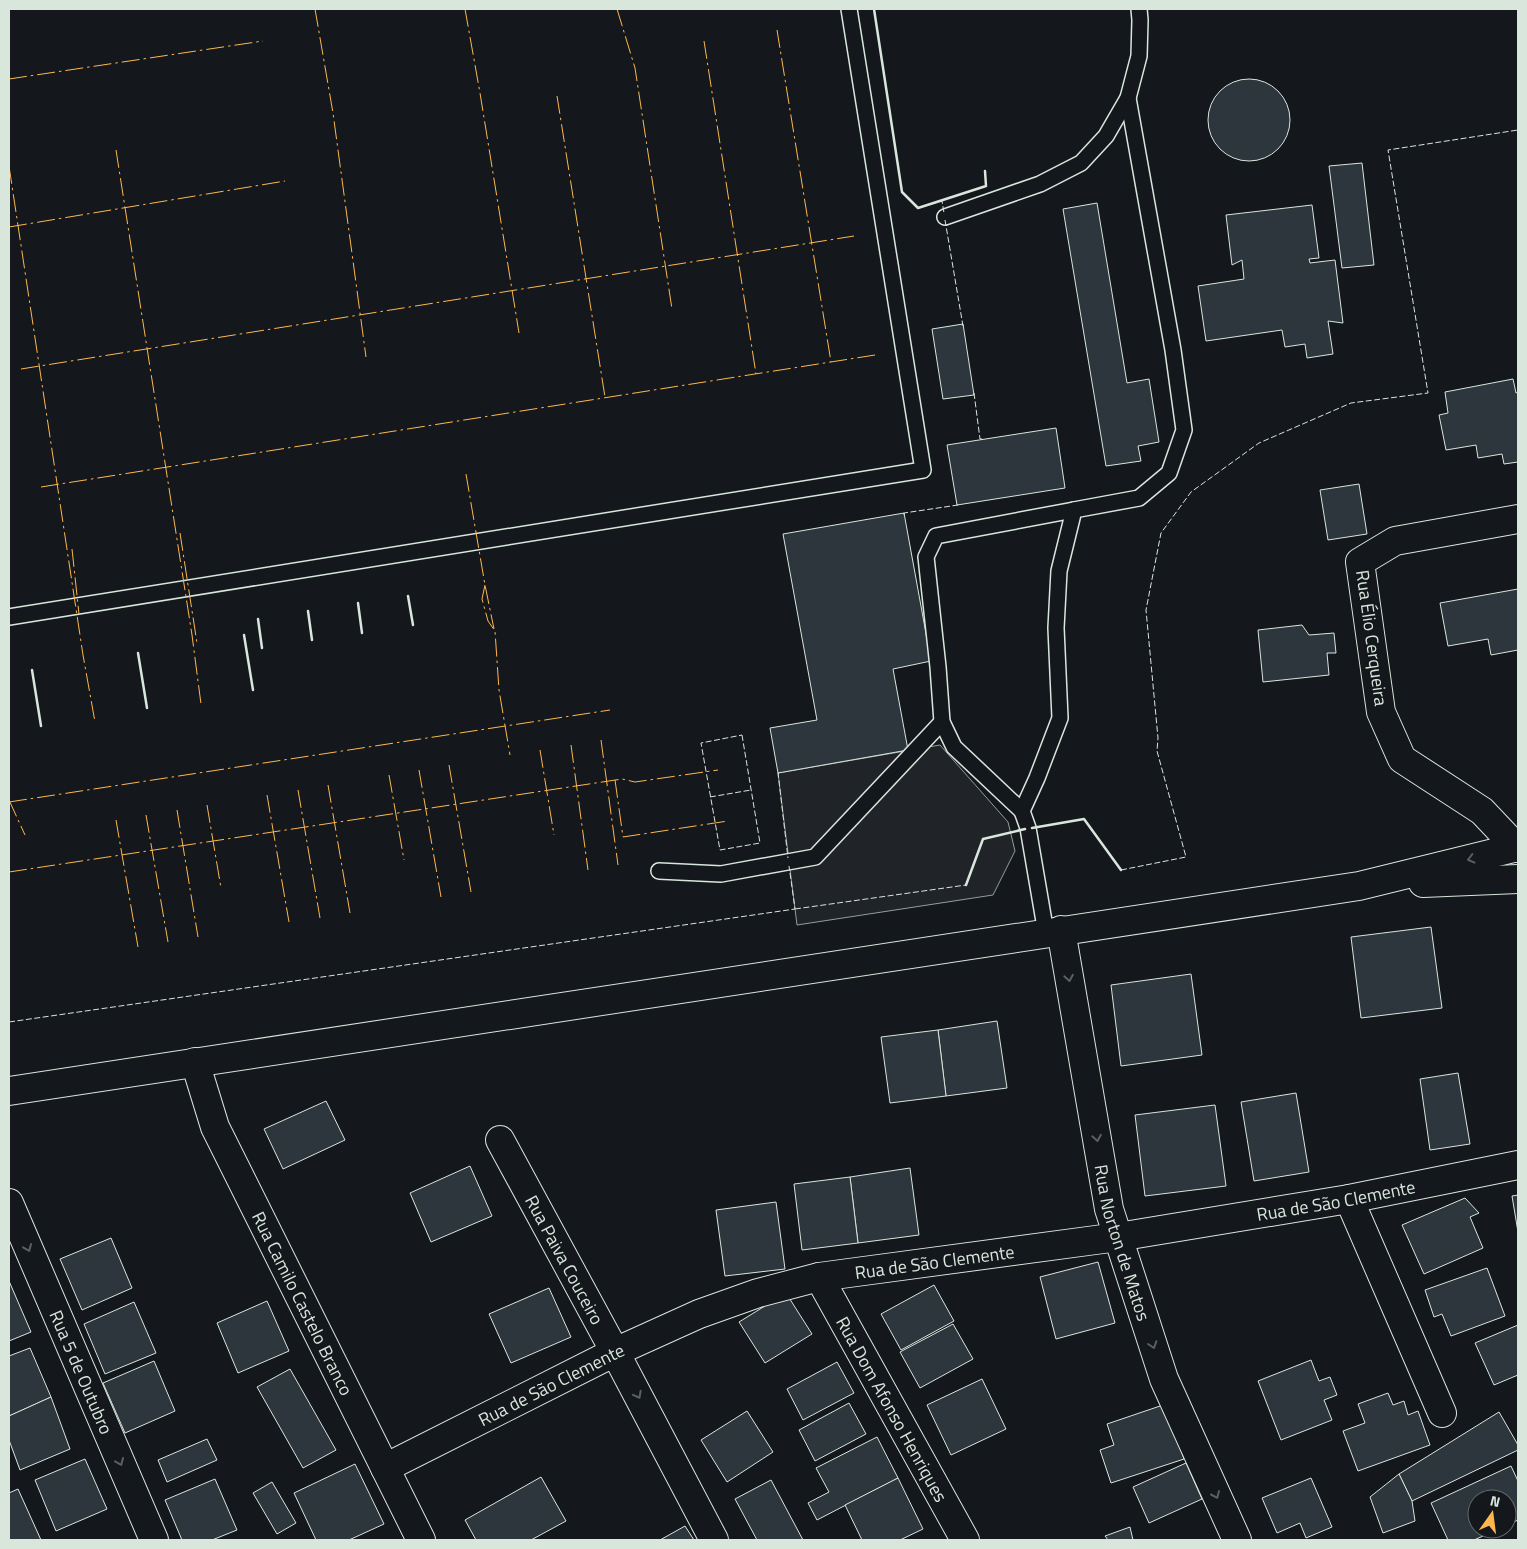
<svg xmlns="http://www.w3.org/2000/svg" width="1527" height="1549" viewBox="0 0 1527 1549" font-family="'Titillium Web',sans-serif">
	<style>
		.green { fill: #202428; stroke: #939e99 }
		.building { fill: #2c363c; stroke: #d8e6dc }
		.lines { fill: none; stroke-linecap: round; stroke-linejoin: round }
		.service-casing { stroke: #d8e6dc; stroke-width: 18 }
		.minor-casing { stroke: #d8e6dc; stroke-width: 30 }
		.tertiary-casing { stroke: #d8e6dc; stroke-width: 30 }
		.service { stroke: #14181c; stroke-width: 15 }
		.minor { stroke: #14181c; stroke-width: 28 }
		.tertiary { stroke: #14181c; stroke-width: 28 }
		.fence { stroke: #d8e6dc; stroke-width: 1; stroke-dasharray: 6 2.5; stroke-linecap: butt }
		.wall { stroke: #d8e6dc; stroke-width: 2.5 }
		.power { stroke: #ffb74d; stroke-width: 1; stroke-dasharray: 18 4 2.5 4; stroke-linecap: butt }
		.oneway { stroke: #59605f }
		.labels { text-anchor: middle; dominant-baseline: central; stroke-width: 4; stroke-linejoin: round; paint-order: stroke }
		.street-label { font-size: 18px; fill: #d8e6dc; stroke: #14181c }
	</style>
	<rect width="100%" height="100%" fill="#14181c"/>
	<!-- green -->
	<polygon class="green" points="940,745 1008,822 1015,851 993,895 797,925 778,773"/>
	<!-- building -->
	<g class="building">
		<circle cx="1249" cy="120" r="41"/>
		<polygon points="1362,163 1374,265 1342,268 1329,166"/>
		<polygon points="1097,203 1127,383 1149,379 1159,442 1138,446 1141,461 1106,466 1063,209"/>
		<polygon points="1312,205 1319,258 1309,259 1310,263 1335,260 1343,323 1328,321 1333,354 1307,358 1305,344 1285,347 1282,330 1206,341 1198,286 1244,279 1242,260 1232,265 1226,215"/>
		<polygon points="963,324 974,395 943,399 932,329"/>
		<polygon points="1513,379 1516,393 1518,392 1518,462 1504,464 1502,454 1478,458 1476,445 1446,450 1439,415 1448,413 1445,392"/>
		<polygon points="1056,428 1065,488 957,505 947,445"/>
		<polygon points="1359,484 1367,534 1328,540 1320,490"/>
		<polygon points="904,513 931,661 893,669 908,750 778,773 770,728 817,720 783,534"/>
		<polygon points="1518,589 1518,650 1491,655 1488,639 1448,646 1440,603"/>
		<polygon points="1302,625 1309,635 1334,633 1336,653 1327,653 1329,675 1263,682 1258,630"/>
		<polygon points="1431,927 1442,1008 1361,1018 1351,937"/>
		<polygon points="1191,974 1202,1055 1121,1066 1111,985"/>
		<polygon points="997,1021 1007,1088 946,1096 938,1030"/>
		<polygon points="938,1030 946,1096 890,1103 881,1037"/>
		<polygon points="1458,1073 1470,1144 1430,1150 1420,1079"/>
		<polygon points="1296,1093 1309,1172 1254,1181 1241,1102"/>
		<polygon points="326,1101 345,1140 283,1169 264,1129"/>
		<polygon points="1215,1105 1226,1186 1145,1196 1135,1115"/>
		<polygon points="470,1166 492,1216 431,1242 410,1193"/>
		<polygon points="910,1168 919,1235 858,1243 850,1177"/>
		<polygon points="850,1177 858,1243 802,1250 794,1184"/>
		<polygon points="1518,1195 1518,1232 1512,1196"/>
		<polygon points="1465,1198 1479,1213 1470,1217 1483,1248 1424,1274 1402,1225"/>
		<polygon points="776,1202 785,1269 725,1276 716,1210"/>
		<polygon points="111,1238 132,1288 82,1310 60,1259"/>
		<polygon points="1098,1262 1115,1323 1056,1339 1040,1277"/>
		<polygon points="1487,1268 1505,1316 1451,1336 1442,1314 1434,1317 1425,1290"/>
		<polygon points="9,1281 31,1332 9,1341"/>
		<polygon points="934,1285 954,1321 901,1350 881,1314"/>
		<polygon points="549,1288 571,1337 511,1363 489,1314"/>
		<polygon points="786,1293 812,1334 765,1363 739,1322"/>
		<polygon points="267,1301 289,1351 238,1373 217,1323"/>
		<polygon points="134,1302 156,1353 105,1374 84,1324"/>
		<polygon points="953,1324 973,1359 920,1388 900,1352"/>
		<polygon points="1518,1325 1518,1375 1494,1385 1475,1343"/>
		<polygon points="30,1348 51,1397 9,1416 9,1356"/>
		<polygon points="1311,1360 1319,1381 1330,1377 1337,1395 1324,1400 1332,1420 1281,1440 1258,1381"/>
		<polygon points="154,1361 175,1411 125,1433 103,1383"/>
		<polygon points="837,1362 854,1393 803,1420 787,1389"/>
		<polygon points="290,1369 336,1450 303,1468 257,1387"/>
		<polygon points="982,1379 1006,1429 951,1455 927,1405"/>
		<polygon points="1388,1393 1393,1405 1404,1401 1408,1415 1418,1411 1430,1445 1358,1471 1343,1431 1365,1423 1358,1404"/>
		<polygon points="51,1397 70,1449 20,1470 9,1440 9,1416"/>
		<polygon points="849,1403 866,1434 815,1461 799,1430"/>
		<polygon points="1166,1404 1184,1459 1111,1483 1100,1450 1114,1445 1107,1424"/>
		<polygon points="747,1411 773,1452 727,1482 701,1440"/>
		<polygon points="1499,1412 1518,1445 1518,1450 1412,1501 1399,1474"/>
		<polygon points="877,1437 898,1478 817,1520 808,1503 829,1492 816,1468"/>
		<polygon points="207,1439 217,1460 167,1482 158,1460"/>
		<polygon points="85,1459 107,1509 56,1531 35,1480"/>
		<polygon points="1186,1463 1202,1499 1149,1523 1133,1487"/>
		<polygon points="355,1464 384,1524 349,1540 316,1540 294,1493"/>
		<polygon points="1511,1466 1518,1481 1518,1520 1507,1525 1507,1499 1477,1499 1477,1529 1499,1529 1474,1540 1448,1540 1431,1503"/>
		<polygon points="1399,1474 1412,1501 1415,1521 1383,1533 1370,1497"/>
		<polygon points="541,1477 566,1521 531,1540 476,1540 465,1520"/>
		<polygon points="898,1478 923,1529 900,1540 862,1540 845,1505"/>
		<polygon points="1311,1478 1332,1527 1306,1538 1300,1523 1277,1533 1262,1498"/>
		<polygon points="215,1479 237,1530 212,1540 182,1540 165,1500"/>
		<polygon points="771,1480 803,1540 757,1540 735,1499"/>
		<polygon points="272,1482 296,1523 277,1534 253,1493"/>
		<polygon points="18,1489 41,1540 9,1540 9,1493"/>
		<polygon points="685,1526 694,1540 660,1540"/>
		<polygon points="1130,1527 1133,1540 1108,1540 1105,1536"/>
	</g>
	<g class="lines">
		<defs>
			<g id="service">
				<polyline points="945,217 1040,184 1081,163 1106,136 1128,98 1139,56 1140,20 1139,9"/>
				<polyline points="9,617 923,470 849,9"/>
				<polyline points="1022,811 954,747 942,722 938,667 926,557 936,536 1074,510"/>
				<polyline points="659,871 721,874 815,857 942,722"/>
				<polyline points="1046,933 1028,828 1022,811 1037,778 1060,718 1056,628 1059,571 1074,510 1139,498 1169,473 1184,430 1173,350 1128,98"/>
			</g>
			<g id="minor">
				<polyline points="1517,848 1482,811 1402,759 1381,712 1360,562 1395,541 1518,519"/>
				<path id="s1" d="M1061,930L1109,1209L1164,1379L1237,1540"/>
				<path id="s2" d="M195,1062L215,1127L421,1540"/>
				<path id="s3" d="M500,1140L615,1352L714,1540"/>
				<polyline points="1349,1199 1442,1413"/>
				<path id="s4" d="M9,1203L154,1540"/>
				<path id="s5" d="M819,1277L965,1540"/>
				<path id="s6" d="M385,1468L615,1352L699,1314L758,1293L819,1277L1118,1237L1349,1199L1518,1165"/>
			</g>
			<g id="tertiary">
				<polyline points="1423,883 1518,879"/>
				<polyline points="9,1091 1359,886 1518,847"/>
			</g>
		</defs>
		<!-- service casing -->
		<use href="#service" class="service-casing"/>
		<!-- minor casing -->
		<use href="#minor" class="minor-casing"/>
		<!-- tertiary casing -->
		<use href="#tertiary" class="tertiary-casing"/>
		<!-- service -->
		<use href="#service" class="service"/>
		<!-- minor -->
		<use href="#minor" class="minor"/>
		<!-- tertiary -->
		<use href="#tertiary" class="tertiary"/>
		<!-- fence -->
		<g class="fence">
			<polyline points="874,9 902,192 918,208 942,201 944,213"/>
			<polyline points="945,220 963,326"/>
			<polyline points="974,393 980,439 983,439"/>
			<polyline points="904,515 904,513 958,505"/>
			<polygon points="742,735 760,843 720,850 701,743"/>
			<polyline points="779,773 778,773 788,858"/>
			<polyline points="710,797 751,790"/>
			<polyline points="1121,870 1186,857 1157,751 1158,738 1146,610 1161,533 1191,492 1259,443 1351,403 1428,393 1388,150 1518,130"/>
			<polyline points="795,909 966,885"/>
			<polyline points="9,1022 795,909 789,866"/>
		</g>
		<!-- wall -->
		<g class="wall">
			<polyline points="874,9 902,192 918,208 986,186 985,171"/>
			<polyline points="408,596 413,625"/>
			<polyline points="358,603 362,633"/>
			<polyline points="308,611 312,640"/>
			<polyline points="258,619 262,648"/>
			<polyline points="244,635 253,690"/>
			<polyline points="138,653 147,708"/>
			<polyline points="32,670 41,726"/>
			<polyline points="1032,828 1084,819 1121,870"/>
			<polyline points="966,885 983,839 1025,829"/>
		</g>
		<!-- power -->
		<g class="power">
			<polyline points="315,9 333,113 366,357"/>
			<polyline points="465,9 480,93 519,333"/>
			<polyline points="617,9 635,68 672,309"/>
			<polyline points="777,30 831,362"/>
			<polyline points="704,41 756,374"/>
			<polyline points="9,79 263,41"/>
			<polyline points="557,96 605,397"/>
			<polyline points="116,150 192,635 201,704"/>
			<polyline points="9,166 83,655 95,722"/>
			<polyline points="9,227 285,181"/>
			<polyline points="21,369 854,236"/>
			<polyline points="466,474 485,585 494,629"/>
			<polyline points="41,487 875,355"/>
			<polyline points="180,533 197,643"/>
			<polyline points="72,549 79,614"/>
			<polyline points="485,585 482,599 488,621 495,631 499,690 510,755"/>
			<polyline points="601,740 618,865"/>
			<polyline points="571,745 588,870"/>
			<polyline points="540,750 554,835"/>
			<polyline points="449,765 471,892"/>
			<polyline points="419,770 441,897"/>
			<polyline points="389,775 404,860"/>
			<polyline points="615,780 623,837 728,821"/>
			<polyline points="328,785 350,913"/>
			<polyline points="298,790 320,918"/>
			<polyline points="267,795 289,922"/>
			<polyline points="9,800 25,835"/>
			<polyline points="9,802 610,710"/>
			<polyline points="207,805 221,888"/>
			<polyline points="177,810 198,937"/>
			<polyline points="146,815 168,942"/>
			<polyline points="116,820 138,947"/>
			<polyline points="9,872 622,779 635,782 718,770"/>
			<polyline points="9,922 9,923"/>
		</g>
	</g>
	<!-- one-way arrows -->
	<defs><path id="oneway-chevron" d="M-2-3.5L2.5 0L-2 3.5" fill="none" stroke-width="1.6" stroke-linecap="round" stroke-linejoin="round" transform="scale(1.25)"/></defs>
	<g class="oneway">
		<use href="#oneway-chevron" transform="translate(1471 859) rotate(166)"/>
		<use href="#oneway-chevron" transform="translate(1069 978) rotate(80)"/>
		<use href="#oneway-chevron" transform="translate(1097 1138) rotate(80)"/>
		<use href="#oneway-chevron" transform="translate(28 1248) rotate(67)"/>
		<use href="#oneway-chevron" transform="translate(1153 1345) rotate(72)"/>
		<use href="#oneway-chevron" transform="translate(638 1395) rotate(62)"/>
		<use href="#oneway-chevron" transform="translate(120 1462) rotate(67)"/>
		<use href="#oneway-chevron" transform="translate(1216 1495) rotate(66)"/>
	</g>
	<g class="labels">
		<!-- street labels -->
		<g class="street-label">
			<text transform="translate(1372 638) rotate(82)">Rua Élio Cerqueira</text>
			<text stroke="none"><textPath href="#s6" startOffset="998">Rua de São Clemente</textPath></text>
			<text stroke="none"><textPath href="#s1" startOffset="319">Rua Norton de Matos</textPath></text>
			<text stroke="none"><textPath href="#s3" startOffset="136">Rua Paiva Couceiro</textPath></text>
			<text stroke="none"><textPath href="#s6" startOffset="592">Rua de São Clemente</textPath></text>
			<text stroke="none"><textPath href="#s2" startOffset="265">Rua Camilo Castelo Branco</textPath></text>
			<text stroke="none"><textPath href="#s4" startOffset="184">Rua 5 de Outubro</textPath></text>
			<text stroke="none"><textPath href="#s6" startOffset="186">Rua de São Clemente</textPath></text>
			<text stroke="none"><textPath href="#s5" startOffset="151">Rua Dom Afonso Henriques</textPath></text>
		</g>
	</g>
	<!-- border -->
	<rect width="1527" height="1549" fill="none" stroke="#d8e6dc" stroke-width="20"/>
	<!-- north arrow -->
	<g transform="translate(1492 1514) rotate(14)"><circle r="24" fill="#14181c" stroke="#626a69"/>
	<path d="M0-4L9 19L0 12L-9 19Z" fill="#ffb74d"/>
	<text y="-8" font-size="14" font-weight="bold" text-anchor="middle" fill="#d8e6dc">N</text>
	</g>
</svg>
